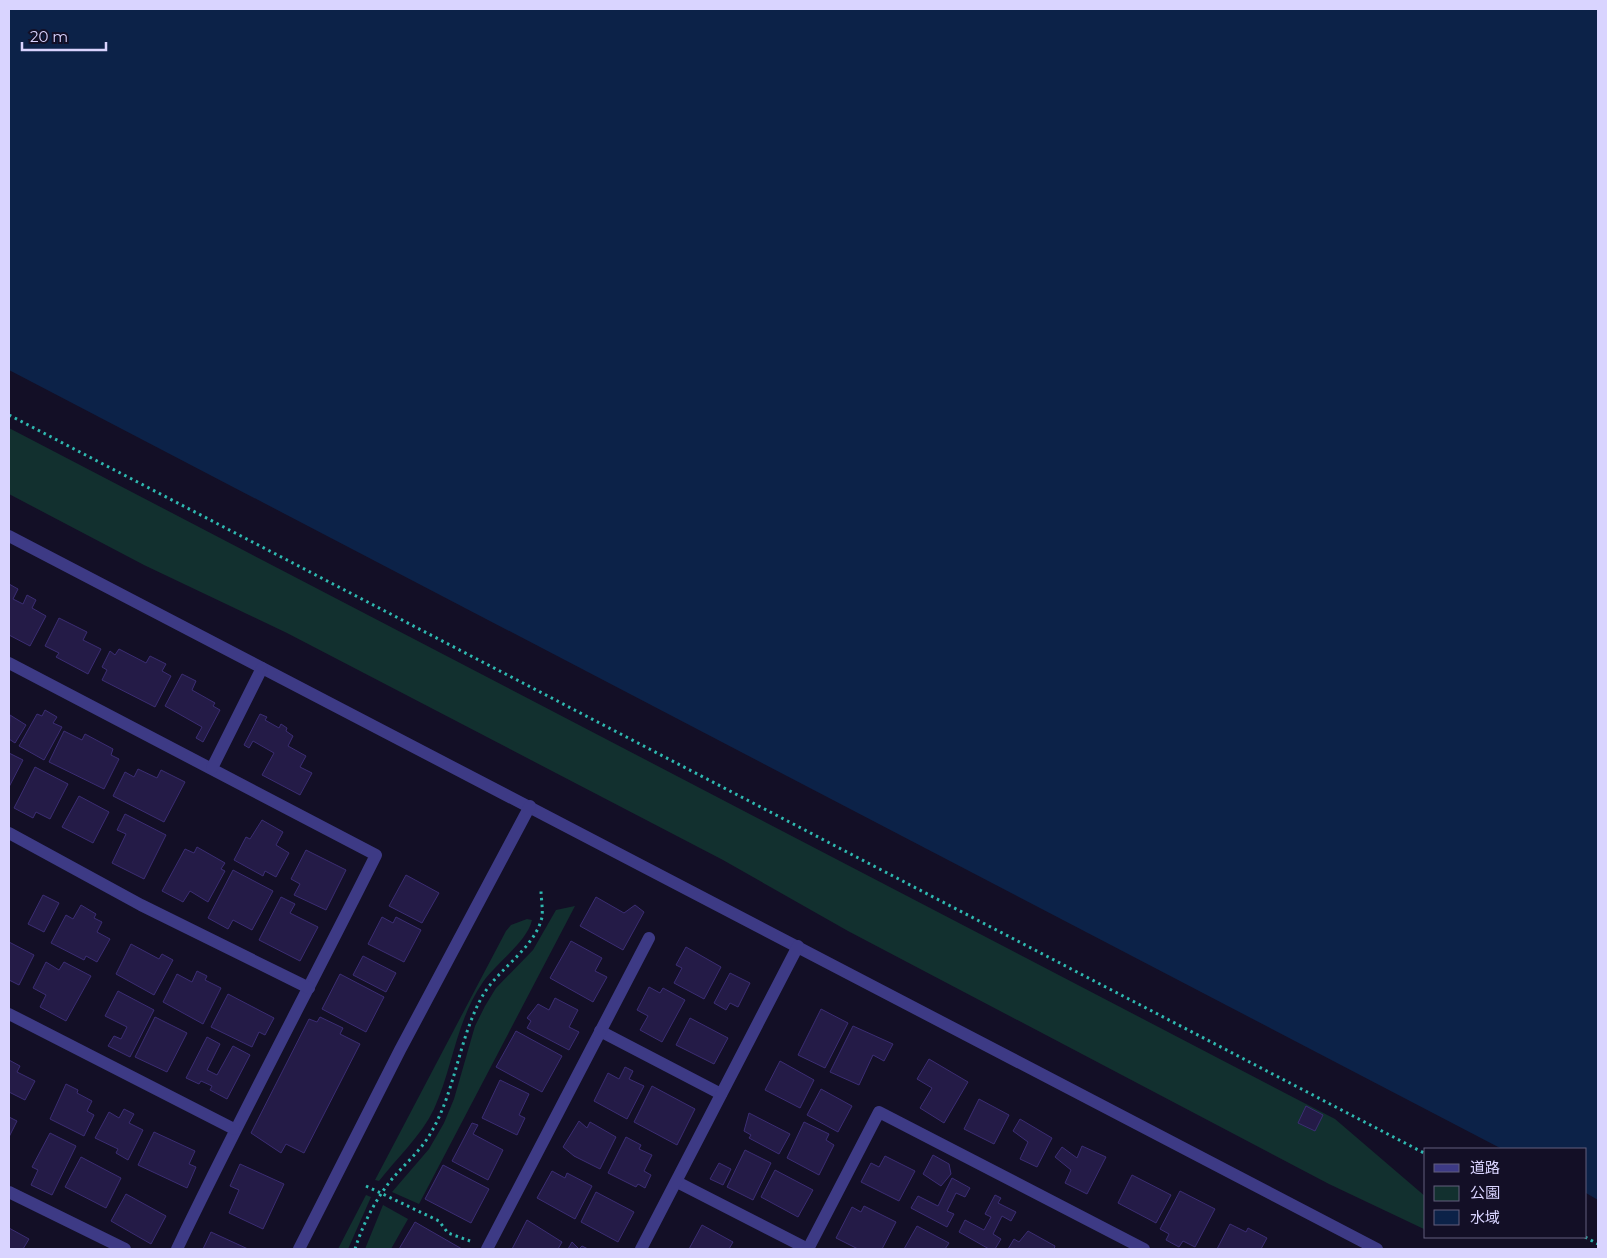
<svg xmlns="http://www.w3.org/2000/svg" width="1607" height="1258" viewBox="0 0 1607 1258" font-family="Montserrat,'Noto Sans JP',sans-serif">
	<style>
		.green { fill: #12302f }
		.water { fill: #0c2248 }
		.building { fill: #241b47; stroke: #3b2d73 }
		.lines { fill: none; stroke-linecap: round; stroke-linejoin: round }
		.path { stroke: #2fb8b0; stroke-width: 3; stroke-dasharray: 2.5 4; stroke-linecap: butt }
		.minor { stroke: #3d3a85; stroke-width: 12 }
	</style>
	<rect width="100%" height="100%" fill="#130f26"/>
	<!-- green -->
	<g class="green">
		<polygon points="9,428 1335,1119 1426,1197 1426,1230 1329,1184 848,931 723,860 287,633 144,565 9,494"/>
		<polygon points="575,906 419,1204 392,1192 429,1149 444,1123 454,1099 475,1026 485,1006 496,988 533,950 556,910"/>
		<path d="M527,919L532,920C527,942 496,963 483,982C456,1021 453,1067 434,1109C421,1136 397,1158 379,1181L375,1180L506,931L511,925Z"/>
		<polygon points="366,1195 371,1197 348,1249 338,1249"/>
		<polygon points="383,1205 408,1219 391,1249 365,1249"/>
	</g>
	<!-- water -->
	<polygon class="water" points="9,9 1598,9 1598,1200 1586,1193 1586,1149 1502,1149 9,370"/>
	<!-- building -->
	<g class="building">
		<polygon points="9,584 18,589 13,599 23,604 27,595 36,600 32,608 46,616 30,646 9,635"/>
		<polygon points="59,618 87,632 83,640 101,649 88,674 56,657 59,653 45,646"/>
		<polygon points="119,649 146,663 150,656 166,664 162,671 171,676 155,707 102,680 107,670 102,667 110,651 115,655"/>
		<polygon points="182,674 196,681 192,690 215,703 213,706 220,710 203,742 196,738 202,727 165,706"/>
		<polygon points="45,710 57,717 53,723 62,727 44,760 19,746 37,714 42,716"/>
		<polygon points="260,714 267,717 265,720 279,728 281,724 287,728 286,731 293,736 288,746 306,756 300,767 312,773 300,795 262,775 274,753 253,741 249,748 244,745"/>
		<polygon points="10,715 26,725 15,743 9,739"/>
		<polygon points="64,731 82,740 85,734 113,749 111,755 119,759 104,789 49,762"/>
		<polygon points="9,753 23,760 9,787"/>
		<polygon points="35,767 68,784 50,819 36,812 33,818 14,808"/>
		<polygon points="138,769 157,778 161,770 185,782 164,822 113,796 125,772 134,777"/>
		<polygon points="79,796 109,812 93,843 62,827"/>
		<polygon points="125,814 166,835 144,879 112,863 126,834 117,830"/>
		<polygon points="262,820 283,832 276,845 289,853 276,877 265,871 263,876 234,860 246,837 250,839"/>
		<polygon points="197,847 225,863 221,869 225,871 208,902 190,891 183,902 162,891 185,849 194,853"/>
		<polygon points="306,850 346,870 326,910 294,895 300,884 291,879"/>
		<polygon points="233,870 273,891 252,930 233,920 228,929 208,918"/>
		<polygon points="406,875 439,893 422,923 389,906"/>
		<polygon points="43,895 59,903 44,932 28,924"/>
		<polygon points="281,897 295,904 290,913 318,927 300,961 259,940"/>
		<polygon points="596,897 624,913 635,905 644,912 623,950 580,926"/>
		<polygon points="81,905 96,914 94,918 102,922 97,932 110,939 97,962 86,956 84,960 51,943 66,915 73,919"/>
		<polygon points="382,917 393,923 396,917 421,930 404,962 368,944"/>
		<polygon points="571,941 602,958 595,971 607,977 593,1002 550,978"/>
		<polygon points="9,942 34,955 19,985 9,980"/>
		<polygon points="131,944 159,959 162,954 173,960 154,995 116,974"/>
		<polygon points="686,947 721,967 704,999 674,983 682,968 676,965"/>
		<polygon points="363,956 396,973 386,992 353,975"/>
		<polygon points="46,962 59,970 64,962 91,976 66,1021 40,1007 46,995 33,988"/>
		<polygon points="197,971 207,976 205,980 221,988 203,1024 163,1002 177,974 192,982"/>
		<polygon points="730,973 750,983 738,1007 730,1003 726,1010 714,1003"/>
		<polygon points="340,974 384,997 366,1032 322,1009"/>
		<polygon points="649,987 660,993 663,988 685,1000 662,1042 640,1030 648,1016 637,1010"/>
		<polygon points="118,991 154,1010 130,1057 108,1046 114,1036 121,1039 127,1027 105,1016"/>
		<polygon points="228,994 274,1018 265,1035 259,1032 252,1047 211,1027"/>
		<polygon points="555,998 578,1010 569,1027 579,1032 569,1050 527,1028 531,1021 527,1018 538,1004 549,1010"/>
		<polygon points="821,1009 848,1023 825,1068 798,1055"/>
		<polygon points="155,1017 187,1033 167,1072 135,1057"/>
		<polygon points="320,1017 343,1028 340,1034 360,1044 304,1153 286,1144 281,1153 251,1133 309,1019 317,1022"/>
		<polygon points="690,1018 728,1038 714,1064 676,1045"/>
		<polygon points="853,1026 893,1044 884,1061 873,1055 859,1085 830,1072"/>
		<polygon points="516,1031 562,1056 542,1092 496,1067"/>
		<polygon points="207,1037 220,1044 207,1070 217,1075 233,1046 250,1055 227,1099 210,1090 212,1086 201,1081 199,1084 186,1078"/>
		<polygon points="929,1059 968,1082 944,1123 920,1108 932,1088 917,1079"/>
		<polygon points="9,1060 20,1066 17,1072 35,1081 25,1100 9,1092"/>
		<polygon points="780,1061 814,1080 800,1108 765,1090"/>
		<polygon points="625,1067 633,1071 629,1079 644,1086 627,1119 594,1101 608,1073 619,1079"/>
		<polygon points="500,1080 529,1094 519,1115 525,1118 517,1135 482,1118"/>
		<polygon points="66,1084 78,1090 77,1093 92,1101 87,1111 94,1115 84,1136 50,1119"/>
		<polygon points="652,1086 695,1109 677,1145 634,1122"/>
		<polygon points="821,1089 852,1106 838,1132 807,1115"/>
		<polygon points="979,1099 1009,1115 994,1144 964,1129"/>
		<polygon points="1306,1106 1323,1115 1315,1131 1298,1123"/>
		<polygon points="124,1109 134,1114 129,1123 143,1130 128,1160 116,1153 118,1149 95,1138 109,1112 119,1118"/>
		<polygon points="749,1113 790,1134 779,1154 749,1138 751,1135 744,1131"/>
		<polygon points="9,1117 17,1121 9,1137"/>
		<polygon points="1020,1119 1052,1138 1037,1167 1020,1159 1028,1142 1013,1131"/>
		<polygon points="579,1121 587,1128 590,1122 616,1137 600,1169 574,1156 563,1147"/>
		<polygon points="804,1122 829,1134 826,1140 834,1145 819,1175 787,1158"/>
		<polygon points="472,1123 478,1125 473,1134 503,1150 488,1180 452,1161"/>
		<polygon points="154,1132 195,1151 189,1164 196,1167 187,1188 138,1165"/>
		<polygon points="50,1133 76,1146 52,1195 31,1185 38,1170 32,1167"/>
		<polygon points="626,1137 641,1145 639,1149 652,1155 644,1171 651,1175 645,1188 638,1184 636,1187 608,1173"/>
		<polygon points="1082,1146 1106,1157 1087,1194 1065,1183 1071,1170 1055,1157 1062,1147 1077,1158"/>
		<polygon points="745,1150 771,1163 753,1200 727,1187"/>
		<polygon points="933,1155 949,1164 951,1174 941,1186 923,1174"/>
		<polygon points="885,1156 915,1171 899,1201 861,1182 871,1163 879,1167"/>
		<polygon points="81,1157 121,1178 106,1208 65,1187"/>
		<polygon points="719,1163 731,1169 723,1185 710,1179"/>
		<polygon points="240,1164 284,1184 263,1229 229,1213 239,1190 230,1186"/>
		<polygon points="443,1165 489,1189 471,1223 425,1199"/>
		<polygon points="775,1170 813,1190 798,1217 761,1197"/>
		<polygon points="552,1171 565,1178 567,1173 592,1186 575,1219 537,1198"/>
		<polygon points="1132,1175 1171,1195 1156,1223 1118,1203"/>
		<polygon points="952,1178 970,1188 965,1197 956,1193 947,1211 954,1214 947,1227 911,1208 918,1196 938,1206"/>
		<polygon points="1180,1191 1215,1209 1195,1247 1183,1241 1179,1247 1166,1240 1169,1234 1160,1229"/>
		<polygon points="596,1192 634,1212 618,1242 581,1222"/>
		<polygon points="126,1194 166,1216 151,1244 111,1221"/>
		<polygon points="995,1195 1001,1198 998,1203 1016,1212 1011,1221 1002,1216 993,1234 1001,1239 995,1249 989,1249 959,1232 965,1220 984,1230 991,1217 985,1214"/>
		<polygon points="864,1206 896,1222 882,1249 858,1249 836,1238 852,1207 861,1212"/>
		<polygon points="527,1220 562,1242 558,1249 512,1249"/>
		<polygon points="415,1222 462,1249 399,1249"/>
		<polygon points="1230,1224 1246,1232 1248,1228 1267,1238 1261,1249 1217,1249"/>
		<polygon points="702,1225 733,1242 729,1249 689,1249"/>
		<polygon points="917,1226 949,1243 945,1249 904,1249"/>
		<polygon points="9,1228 29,1239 23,1249 9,1249"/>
		<polygon points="1028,1231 1055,1246 1054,1249 1008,1249 1014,1239 1019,1242"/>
		<polygon points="211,1232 248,1249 203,1249"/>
		<polygon points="572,1242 579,1249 582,1246 588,1249 568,1249"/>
	</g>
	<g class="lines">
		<!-- path -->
		<g class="path">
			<polyline points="9,415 1426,1154"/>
			<polyline points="366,1186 439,1221 448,1233 470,1241"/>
			<polyline points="1585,1237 1598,1244"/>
			<path d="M355,1249C363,1224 375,1200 392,1179C404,1165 419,1152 429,1136C456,1092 458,1039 483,995C499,968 535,948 542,917C543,908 541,898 541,890"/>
		</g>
		<!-- minor -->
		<g class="minor">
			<polyline points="9,536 1377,1249"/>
			<path d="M9,663L376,855C310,987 240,1117 177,1249"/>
			<polyline points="212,768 262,668"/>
			<polyline points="9,833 141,905 309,988"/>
			<polyline points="9,1014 234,1129"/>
			<polyline points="600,1031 721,1094"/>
			<polyline points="677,1182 808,1249"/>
			<polyline points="9,1192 125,1249"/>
			<polyline points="299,1249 400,1050 530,806"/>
			<polyline points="487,1249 649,938"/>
			<polyline points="641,1249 798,946"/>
			<polyline points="808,1249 879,1112 1144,1249"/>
		</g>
	</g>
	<!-- border -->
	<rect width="1607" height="1258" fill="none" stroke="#d9d4ff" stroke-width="20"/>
	<!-- legend -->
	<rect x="1424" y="1148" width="162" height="90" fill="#130f26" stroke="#625e7d"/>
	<rect x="1434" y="1164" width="25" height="8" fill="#3d3a85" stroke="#625e7d"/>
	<text x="1470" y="1173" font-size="15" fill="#d9d4ff">道路</text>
	<rect x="1434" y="1186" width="25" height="15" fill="#12302f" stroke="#625e7d"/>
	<text x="1470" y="1198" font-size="15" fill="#d9d4ff">公園</text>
	<rect x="1434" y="1210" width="25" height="15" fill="#0c2248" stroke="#625e7d"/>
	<text x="1470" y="1223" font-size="15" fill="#d9d4ff">水域</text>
	<!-- scale -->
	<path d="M22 42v8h84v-8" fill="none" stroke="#d9d4ff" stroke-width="2.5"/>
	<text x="30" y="42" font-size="15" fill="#d9d4ff" stroke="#130f26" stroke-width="4" paint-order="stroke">20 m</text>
</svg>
